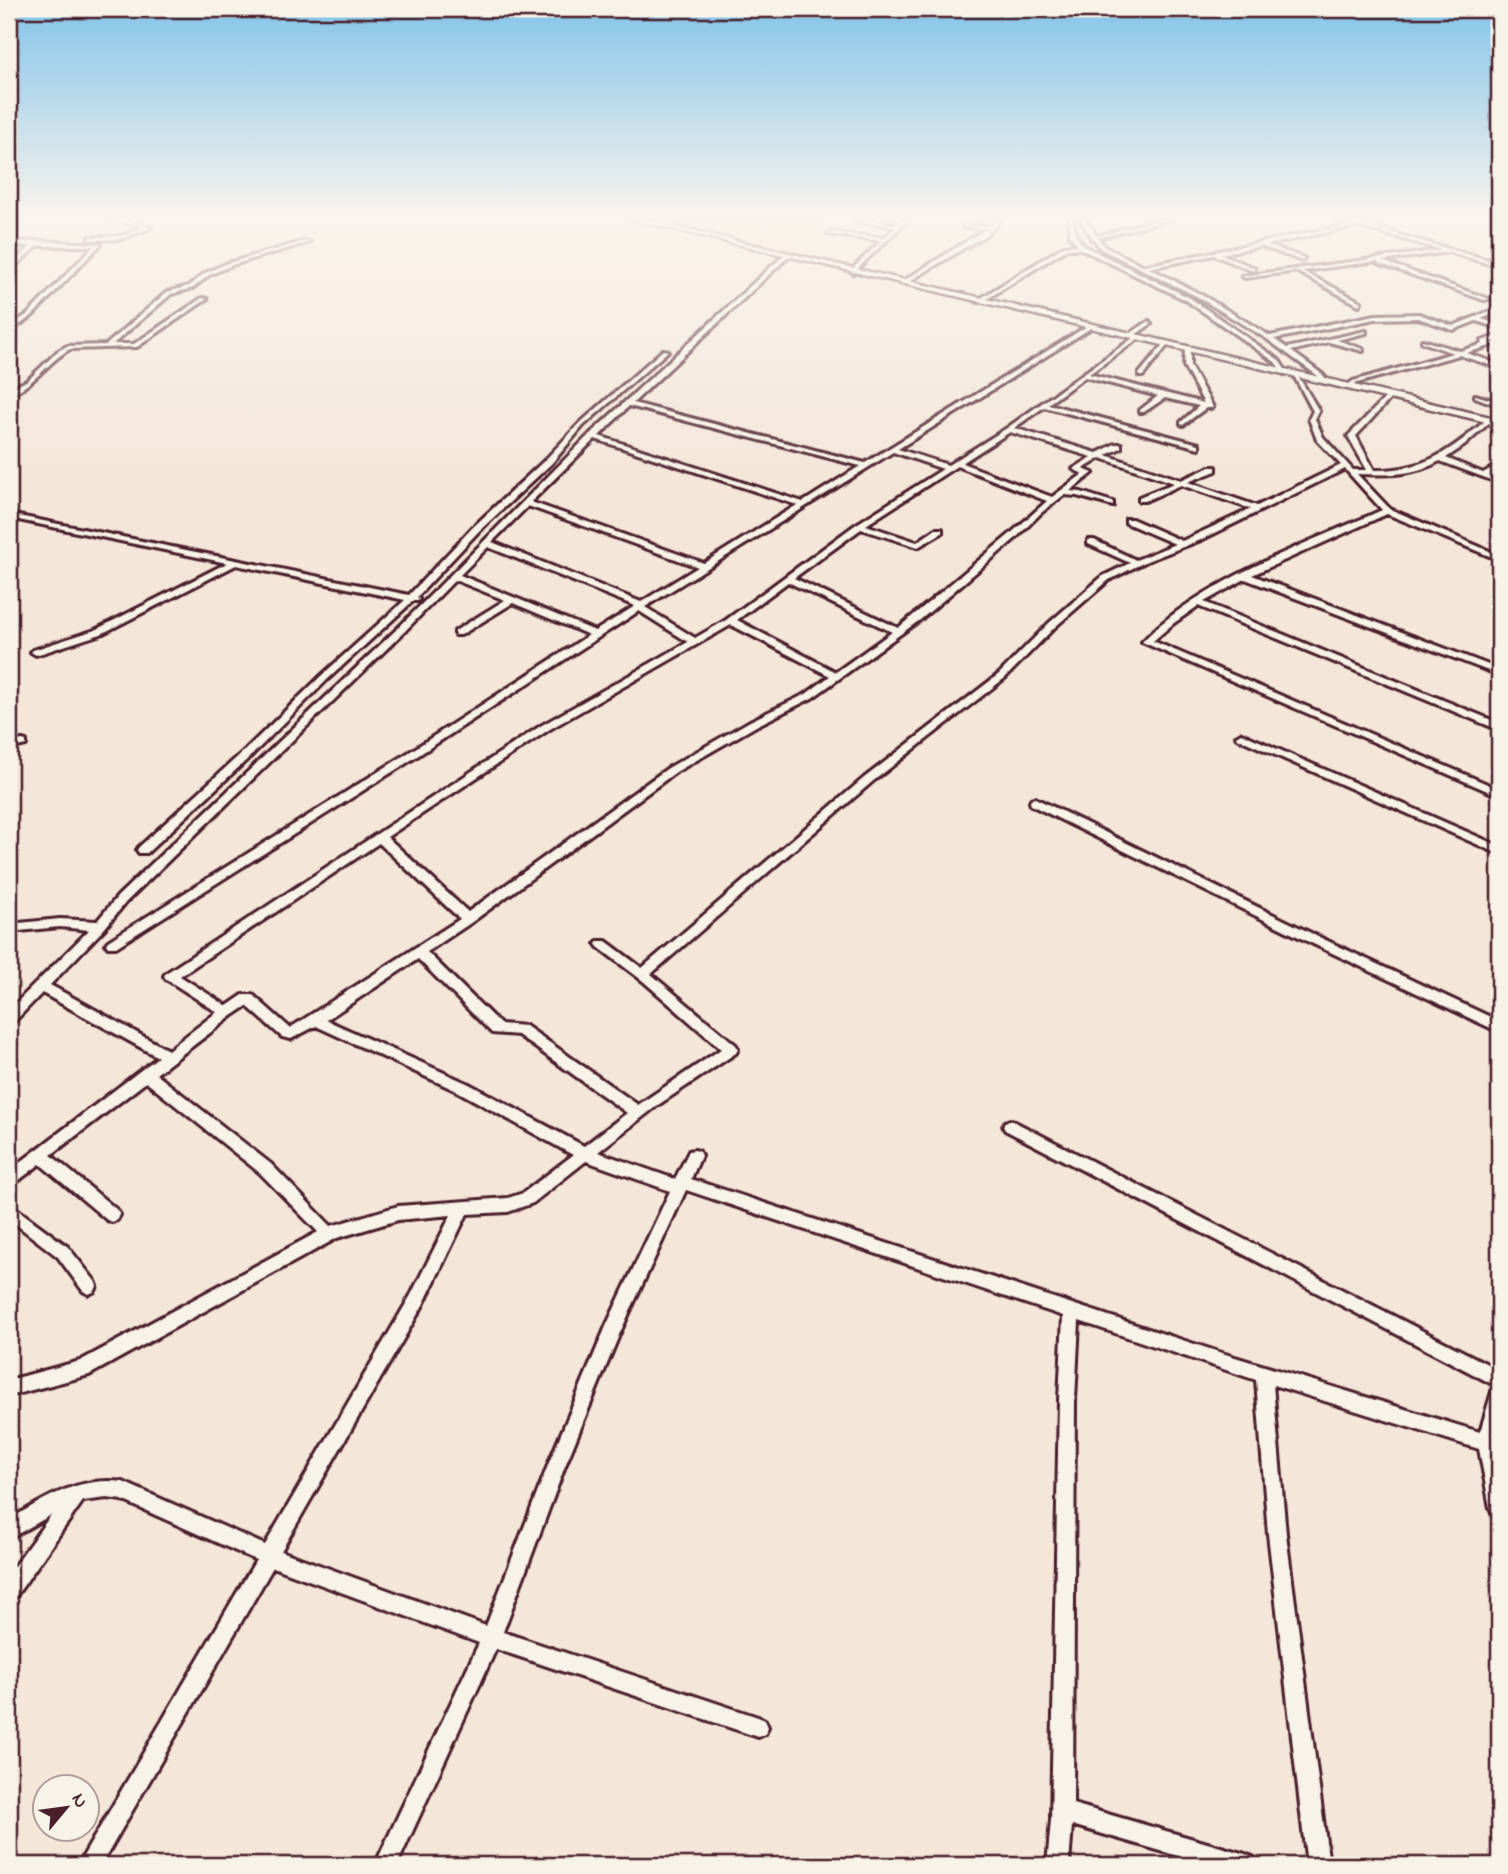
<svg xmlns="http://www.w3.org/2000/svg" width="1508" height="1874" viewBox="0 0 1508 1874" font-family="'Indie Flower',sans-serif">
	<style>
		.built { fill: #f0d6c6 }
		.lines { fill: none; stroke-linecap: round; stroke-linejoin: round }
		.minor-casing { stroke: #4a1f2b; stroke-width: 6 }
		.secondary-casing { stroke: #4a1f2b; stroke-width: 5 }
		.minor { fill: #f7f3e8; fill-rule: evenodd }
		.secondary { fill: #f7f3e8; fill-rule: evenodd }
	</style>
	<rect width="100%" height="100%" fill="#f4e6d9"/>
	<filter id="ink" filterUnits="userSpaceOnUse"><feTurbulence type="fractalNoise" baseFrequency=".0143" numOctaves="2"/><feDisplacementMap in="SourceGraphic" scale="14" xChannelSelector="R" yChannelSelector="G"/><feConvolveMatrix kernelMatrix="1 2 1 2 8 2 1 2 1" color-interpolation-filters="sRGB"/></filter>
	<g filter="url(#ink)">
		<!-- built -->
		<polygon class="built" points="648,219 827,219 788,251"/>
		<g class="lines">
			<defs>
				<g id="minor">
					<polygon points="112,219 121,219 151,228 121,239 88,240 90,237 120,236 143,228"/>
					<polygon points="904,219 909,219 853,273 851,270 881,241 828,234 831,232 884,238 896,227 853,221 855,220 899,224"/>
					<polygon points="997,219 1002,219 986,235 905,284 900,283 986,229 964,227 962,225 989,226"/>
					<polygon points="1069,219 1073,219 1076,236 1084,246 1190,298 1279,360 1288,374 1284,374 1275,362 1186,300 1081,249 1067,249 982,302 978,302 978,300 1064,246 1078,245 1070,236"/>
					<polygon points="1080,219 1085,219 1097,236 1162,219 1171,219 1098,238 1105,247 1144,266 1352,224 1336,219 1344,219 1499,263 1499,267 1449,252 1382,261 1489,299 1484,300 1378,263 1378,261 1302,271 1361,302 1359,305 1296,271 1245,278 1242,276 1442,250 1357,226 1267,245 1304,258 1302,261 1261,246 1220,254 1255,268 1253,271 1214,255 1149,268 1202,295 1270,336 1375,315 1419,314 1453,326 1490,311 1492,314 1481,319 1499,324 1499,328 1476,321 1453,330 1418,318 1375,319 1274,339 1287,348 1366,331 1366,333 1337,340 1363,349 1363,351 1329,342 1291,351 1322,374 1329,382 1324,383 1318,376 1267,339 1198,297 1101,249 1094,239 1091,239 1092,237"/>
					<polygon points="1492,219 1499,219 1499,222 1492,220"/>
					<polygon points="37,241 101,244 32,316 9,332 9,327 28,314 94,246 37,246 9,272 9,267 31,246 9,246 9,243"/>
					<path d="M305,241L310,242L232,265L209,275L193,288L171,294L113,344H134L202,298L207,299L137,347L70,349C47,362 35,385 9,395V390L28,380L58,351L67,346L106,345L167,292L189,286L205,273L228,263Z"/>
					<path d="M785,254L790,255L633,403L865,463L1089,325L1091,328L898,449L948,465L1007,428L1136,336L1138,339L1089,374L1204,403L1184,366L1185,350L1190,349V366L1213,407L1212,408H1206L1183,425L1181,424V422L1199,406L1165,398L1144,412H1140V410L1158,396L1085,377L1048,404L1199,444V448L1044,407L1014,428L1097,453L1115,444H1121V448L1106,455L1181,480L1210,467H1216V471L1188,482L1257,506L1341,465L1317,440L1309,419L1313,411L1293,374H1297L1319,411L1315,419L1323,437L1353,470H1367L1348,436L1387,396L1392,397L1356,436L1374,470C1424,471 1451,451 1487,419H1491V421L1465,445L1446,458L1483,473L1499,464V469L1490,475L1499,478V483L1440,461C1414,476 1386,475 1357,474L1390,509L1499,555V560L1387,514L1252,575L1499,669V675L1245,579L1204,602L1499,723V730L1198,606L1174,623L1153,641L1499,789V796L1142,642C1198,582 1308,543 1382,510L1345,469L1201,540L1147,561L1109,580L1055,627L1005,678L872,782L651,974L736,1045L738,1049L736,1053L658,1105L598,1152L675,1179L689,1151L694,1150L699,1151L701,1156L691,1179L1222,1353L1480,1432L1491,1395L1493,1389L1498,1387L1005,1130L1003,1126L1005,1122L1010,1120L1015,1122L1499,1370V1426L1495,1443L1499,1465V1517L1493,1514L1490,1508L1479,1449L1273,1385L1286,1534L1329,1865H1307L1268,1534L1256,1380L1079,1321L1075,1400L1073,1804L1245,1854L1253,1857L1256,1865H1209L1072,1825L1069,1865H1047L1051,1820L1059,1400L1063,1316L686,1190L619,1335L565,1466L503,1632L758,1717L765,1720L768,1727L765,1734L758,1737L496,1649L397,1865H375L479,1643L273,1567L101,1865H78L256,1560L122,1500L107,1498L83,1501L16,1596L9,1598V1573L51,1515L9,1539V1520C45,1498 79,1476 123,1482L265,1545L411,1295L451,1215L398,1220L337,1238L89,1375L9,1396V1380L80,1361L318,1232L260,1173L146,1082L51,1155L117,1210L120,1215L117,1220L112,1222L107,1220L40,1164L14,1184L9,1185V1171L158,1057L42,993L14,1022L9,1023V1010L89,930L60,927L9,932V924L60,919L97,921L118,896L399,627L590,434ZM629,406L860,466L803,502L599,436ZM1010,432L1092,457L1073,469L1083,474L1052,497L962,463ZM595,439L797,505L704,563L531,502ZM893,452L943,469L855,525L726,620L695,638L645,607ZM1101,458L1174,483L1139,497V501H1145L1181,485L1251,509L1182,541L1132,519H1126V523L1175,544L1136,560L1094,540H1088V544L1130,563L1103,576L1049,623L999,674L864,778L642,968L606,941H598L596,944L598,947L643,981L721,1049L638,1105L526,1026L500,1024L427,952L472,922L676,772L758,725L812,698L840,678L920,620L1015,539L1041,513L1064,495L1077,496L1113,506V502L1081,492L1070,491L1093,473L1083,469ZM957,466L1047,501L1009,535L898,628L794,578L861,529L918,547L942,533V529H936L917,542L866,525ZM528,506L698,567L641,602L492,542ZM488,547L635,606L595,631L460,575ZM455,580L505,600L455,631V635H461L513,603L589,635L397,760L108,941L106,944L108,947H116L405,764L639,611L688,642L542,725L166,973L164,976L166,979L217,1012L168,1050L50,985L104,929L126,902L405,631ZM788,582L892,632L836,672L737,620ZM731,625L830,676L806,694L750,721L668,768L468,912L387,837L550,729ZM379,843L460,919L290,1028L253,995H243L227,1006L180,976ZM418,959L492,1033L518,1035L627,1113L584,1146L469,1084L326,1020ZM247,1006L282,1037L291,1039L316,1026L459,1092L573,1155L523,1193L508,1198L398,1206L331,1226L271,1164L156,1074L232,1016ZM586,1161L670,1191L607,1324L550,1460L486,1626L281,1551L423,1305L467,1214L508,1212L533,1203Z"/>
					<polygon points="1149,321 1151,324 1132,337 1128,337 1128,335"/>
					<polygon points="1499,335 1499,339 1489,342 1490,346 1466,353 1499,364 1499,368 1459,355 1357,383 1350,388 1345,387 1353,381 1453,353 1422,342 1422,340 1460,351 1483,344 1482,341"/>
					<polygon points="1165,343 1167,346 1143,376 1139,376 1139,374"/>
					<polygon points="663,350 668,351 583,426 552,463 478,532 417,597 419,599 418,601 413,601 328,679 253,754 147,853 139,853 137,850 139,847 245,750 322,675 405,600 236,565 101,634 36,655 31,652 33,650 95,630 227,563 9,518 9,514 409,595 472,528 546,459 579,424"/>
					<polygon points="1475,395 1499,402 1499,406 1475,397"/>
					<polygon points="1241,733 1499,846 1499,854 1237,738 1236,736"/>
					<polygon points="22,740 26,741 26,745 9,749 9,743"/>
					<polygon points="1035,798 1317,936 1499,1021 1499,1032 1309,942 1031,805 1030,802 1031,799"/>
					<polygon points="9,1203 68,1247 95,1281 97,1286 95,1291 89,1294 83,1291 58,1257 9,1219"/>
				</g>
				<polygon id="secondary" points="631,219 644,219 1499,419 1499,425"/>
			</defs>
			<!-- minor casing -->
			<use href="#minor" class="minor-casing"/>
			<!-- secondary casing -->
			<use href="#secondary" class="secondary-casing"/>
			<!-- minor -->
			<use href="#minor" class="minor"/>
			<!-- secondary -->
			<use href="#secondary" class="secondary"/>
		</g>
	</g>
	<!-- sky -->
	<linearGradient id="sky" x2="0" y2="1"><stop stop-color="#83c4e9"/><stop offset="0.45" stop-color="#faf4ee"/><stop offset="1" stop-color="#faf4ee" stop-opacity="0"/></linearGradient>
	<rect width="1508" height="482" fill="url(#sky)"/>
	<!-- margin -->
	<rect width="1508" height="1874" fill="none" stroke="#f7f3e8" stroke-width="35"/>
	<rect x="18" y="18" width="1473" height="1839" fill="none" stroke="#4a1f2b" stroke-width="2.5" filter="url(#ink)"/>
	<!-- north arrow -->
	<g transform="translate(66 1808) rotate(61)"><circle r="33" fill="#f7f3e8" stroke="#b29e9c" stroke-width="2"/>
	<path d="M0-5L12 26L0 18L-12 26Z" fill="#4a1f2b"/>
	<text y="-10" font-size="19" font-weight="bold" text-anchor="middle" fill="#4a1f2b">N</text>
	</g>
</svg>
